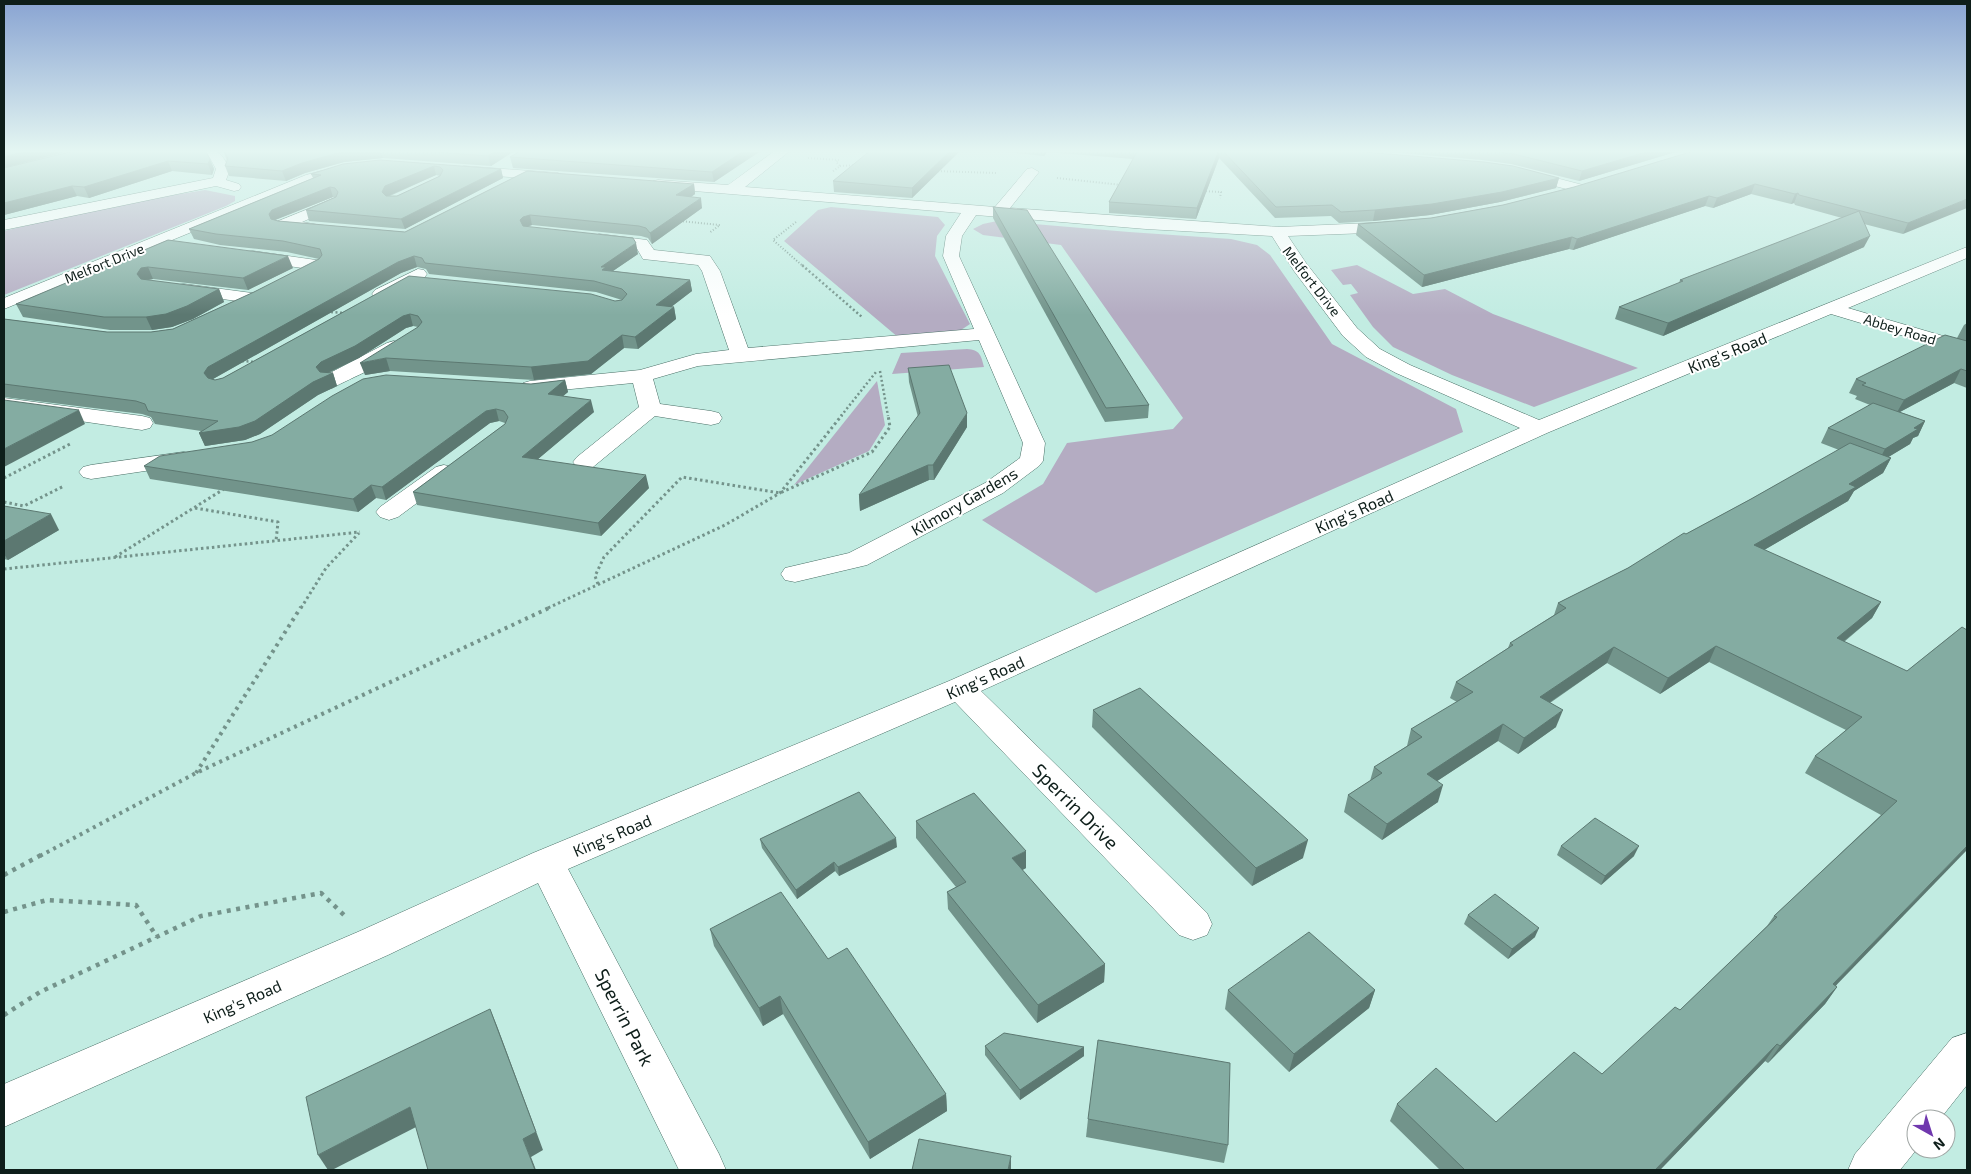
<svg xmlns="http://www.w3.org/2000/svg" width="1971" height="1174" viewBox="0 0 1971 1174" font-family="'Exo 2',sans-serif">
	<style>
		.green { fill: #b4acc2 }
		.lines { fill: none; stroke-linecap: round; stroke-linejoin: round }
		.minor-casing { stroke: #496f66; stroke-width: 1 }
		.path-far4 { stroke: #74938b; stroke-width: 2; stroke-dasharray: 1 2; stroke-linecap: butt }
		.path-far3 { stroke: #74938b; stroke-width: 2.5; stroke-dasharray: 2 2.5; stroke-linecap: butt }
		.path-far2 { stroke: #74938b; stroke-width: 3; stroke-dasharray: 2.5 3; stroke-linecap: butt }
		.path-far1 { stroke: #74938b; stroke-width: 4; stroke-dasharray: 3 4.5; stroke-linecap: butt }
		.path { stroke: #74938b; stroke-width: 4.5; stroke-dasharray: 4 5.5; stroke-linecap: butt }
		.minor { fill: #fff; fill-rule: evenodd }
		.wall { fill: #72948b; fill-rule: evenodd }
		.shaded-wall { fill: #5c7871 }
		.building { fill: #84aca2; stroke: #5c7871; fill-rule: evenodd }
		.labels { text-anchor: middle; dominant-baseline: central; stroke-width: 4; stroke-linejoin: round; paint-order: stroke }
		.far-street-label { font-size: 14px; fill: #0e1e1a; stroke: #fff }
		.street-label { font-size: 16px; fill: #0e1e1a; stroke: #fff }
		.near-street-label { font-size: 19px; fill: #0e1e1a; stroke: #fff }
	</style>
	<rect width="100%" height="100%" fill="#c2ece2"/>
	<!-- green -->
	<g class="green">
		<polygon points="205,190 235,196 235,201 226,206 4,295 4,231 112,205"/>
		<polygon points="831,207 938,217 945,225 937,236 935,256 970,324 961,330 899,338 784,241 818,210"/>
		<polygon points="997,221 1129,232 1231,239 1257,245 1270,255 1332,344 1456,409 1463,432 1096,593 982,520 1043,484 1067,443 1173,429 1183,418 1061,245 983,235 973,229 983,224"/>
		<polygon points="1357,265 1413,294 1445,289 1493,314 1638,368 1534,407 1452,375 1393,347 1373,327 1350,295 1358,293 1351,284 1343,285 1331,270"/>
		<path d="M967,349C980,350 981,355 984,367L892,374L901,353Z"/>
		<polygon points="877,381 885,425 869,451 794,485"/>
	</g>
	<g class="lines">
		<defs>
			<g id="minor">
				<path d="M200,150C220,150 220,152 230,169L226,180L239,184L241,187L239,190L234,191L216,186L4,230V220L213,178L216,169L210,158Z"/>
				<polygon points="776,150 791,150 745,187 995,207 1027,169 1032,168 1039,172 1010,208 1279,227 1393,222 1399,224 1401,227 1399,230 1393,232 1288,236 1306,263 1357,328 1380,349 1410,365 1539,420 1967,247 1967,258 1848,308 1967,343 1967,355 1831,314 1547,433 981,691 1207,913 1212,924 1207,935 1193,940 1179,935 955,702 568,869 719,1154 726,1170 679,1170 538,883 388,955 4,1127 4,1084 360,931 533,853 949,681 1520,428 1396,373 1366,357 1343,336 1294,271 1272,236 1146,229 976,215 962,236 959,256 1045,443 1043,461 1039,466 1003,493 867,565 795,582 785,580 781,574 785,568 849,553 985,483 1020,458 1023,443 979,340 698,366 653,379 660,404 711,411 719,413 722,418 719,423 711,425 655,416 593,467 585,469 577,467 573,462 577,457 639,407 633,383 530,393 523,391 520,387 523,383 530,381 640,370 696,354 729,350 702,271 698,265 643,259 636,247 593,242 591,239 593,236 599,234 647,240 654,250 710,256 720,271 748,348 974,329 943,256 946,236 961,213 658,188 653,187 651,184 653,181 658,180 728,185"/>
				<polygon points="349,164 354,165 356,168 354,171 316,181 4,309 4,298 306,175"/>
				<polygon points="464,166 558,173 565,177 558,181 459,173 457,170"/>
				<polygon points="1521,169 1583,185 1585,188 1583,191 1578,192 1516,176 1514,173"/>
				<path d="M333,199L338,200L340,203L338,206L302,222L319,225L321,228L319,231C306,234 289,231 276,228L274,225L276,222Z"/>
				<polygon points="253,251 316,260 322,261 324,265 322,269 316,270 247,260 245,256 247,252"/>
				<polygon points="418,269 424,270 427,274 424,278 387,298 381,299 375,298 372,294 375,290"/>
				<polygon points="184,284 252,293 258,294 261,298 258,302 252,303 178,293 175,289 178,285"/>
				<path d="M394,341L401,343L404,347C395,360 349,379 332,388L325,390L318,388L315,384L318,380L326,375L387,343Z"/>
				<polygon points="4,398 142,416 150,418 153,423 150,428 142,430 4,410"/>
				<polygon points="184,452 192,454 196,459 192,464 91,479 83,477 79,472 83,467 91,465"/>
				<polygon points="444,465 452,467 456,472 452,477 398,517 389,520 380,517 376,512 380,507 436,467"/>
				<polygon points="1967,1033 1967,1085 1940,1119 1916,1119 1917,1149 1900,1170 1848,1170 1855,1154 1952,1038"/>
			</g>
		</defs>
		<!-- minor casing -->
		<use href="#minor" class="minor-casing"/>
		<!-- path-far4 -->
		<g class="path-far4">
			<polyline points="808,158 839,160 836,162 840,166 832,172"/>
			<polyline points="32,160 48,159"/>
			<polyline points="840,166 857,165"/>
			<polyline points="935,171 996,173"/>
			<polyline points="1057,178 1122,185"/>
			<polyline points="1203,191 1221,192 1220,198"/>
			<polyline points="680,221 720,225 709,233"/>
			<polyline points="796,222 773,240 804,267"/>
		</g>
		<!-- path-far3 -->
		<g class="path-far3">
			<polyline points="802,265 862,317"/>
			<polyline points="331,312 345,313"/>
			<polyline points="242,361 256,362"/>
			<polyline points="880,371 888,416"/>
			<polyline points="841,416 876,372"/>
		</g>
		<!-- path-far2 -->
		<g class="path-far2">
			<polyline points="4,478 72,443"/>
			<polyline points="4,502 24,506 64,486"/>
			<polyline points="195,508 278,522 276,541"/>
			<polyline points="115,557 224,489"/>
			<polyline points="4,569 360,532"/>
			<polyline points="598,584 595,576 604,557 682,477 780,493 872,452 890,427 888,415"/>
			<polyline points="301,608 326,568 359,533"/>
			<polyline points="548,608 725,525 780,493 842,415"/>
		</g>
		<!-- path-far1 -->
		<g class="path-far1">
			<polyline points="196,773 301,607"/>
			<polyline points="40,856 196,773 551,607"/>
		</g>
		<!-- path -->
		<g class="path">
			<polyline points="4,875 43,854"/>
			<polyline points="4,912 47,900 136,905 157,937"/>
			<polyline points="4,1015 40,992 201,916 321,893 344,915"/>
		</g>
		<!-- minor -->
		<use href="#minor" class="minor"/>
	</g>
	<!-- wall -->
	<g class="wall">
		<polygon points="223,150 516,150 491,166 383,158 344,162 305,173 286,181 229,176 225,166 227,161"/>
		<polygon points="762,150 714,182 513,168 510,157 657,151"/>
		<polygon points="961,150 912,198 834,192 833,181"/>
		<polygon points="987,150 1340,150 1559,178 1556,188 1500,202 1430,215 1373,221 1339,223 1331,216 1275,218 1219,158 1196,219 1109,213 1109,202 1133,159 1047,152 1044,156"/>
		<polygon points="1365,150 1682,150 1579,181 1511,164 1482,160"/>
		<polygon points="1967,150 1903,234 1864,224 1864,247 1663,336 1615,319 1619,307 1679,283 1680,280 1842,218 1795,205 1794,203 1791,204 1751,194 1713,208 1705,206 1573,250 1569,249 1422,287 1356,235 1358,224 1431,218 1503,205 1574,187"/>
		<polygon points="210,159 214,169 212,175 172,171 89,198 77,196 4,215 4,168"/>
		<path d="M380,160L501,169L503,178L405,229L309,221L306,210L335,197H333L275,220L278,221L405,232L694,184L695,194L691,197L702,208L652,244L648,238L641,236L532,225L527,227L638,254L613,271L690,280L692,291L671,307H674L676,319L638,349L624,348L591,374L534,380L390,371L365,375L418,327L413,326L406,328L359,358L329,373H333L337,386L318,395L260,434L245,440L205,446L199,433L201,431L155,424L151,417L142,414L4,397V319L107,332H151L173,329L254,292L319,259L287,252L220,245L194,239L189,229L313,178L311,174ZM436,175L440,176L397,196H390ZM417,267L426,269L429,274L596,292L622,300L615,301L409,276L223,378L215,380L213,379L401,273Z"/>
		<polygon points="993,207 1149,405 1148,418 1105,422 993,218"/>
		<polygon points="168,240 293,268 248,290 153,279 147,280 219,289 224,302 193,319 172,327 152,330 110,330 23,317 16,304"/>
		<polygon points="1967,323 1967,388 1954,383 1900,412 1925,421 1918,436 1913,438 1910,444 1888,457 1891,458 1883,473 1854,491 1848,501 1764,550 1881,602 1872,618 1844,642 1907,671 1962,627 1836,986 1837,987 1825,1004 1768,1063 1765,1061 1660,1170 1440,1170 1390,1121 1397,1104 1496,1122 1602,1074 1680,1010 1767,926 1774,916 1881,815 1805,773 1815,756 1846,730 1709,662 1660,694 1607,663 1550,703 1556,727 1518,754 1498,741 1437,781 1438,802 1382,840 1344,812 1348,795 1370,781 1374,767 1407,746 1411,729 1457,702 1450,698 1456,682 1508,648 1510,643 1554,615 1558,603 1628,568 1686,534 1751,499 1839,450 1821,443 1828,428 1870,405 1855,399 1857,396 1849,393 1856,379 1957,338 1964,325"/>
		<polygon points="908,368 967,427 934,480 929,480 860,511 859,495 918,417 909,382"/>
		<polygon points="565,380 568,392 563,396 594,412 538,459 649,488 601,536 417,505 413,492 505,424 505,423 499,421 490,423 386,500 376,498 358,512 150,479 144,466 252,442 531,384"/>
		<polygon points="4,506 59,530 8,560 4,559"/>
		<polygon points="1093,710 1303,858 1252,886 1092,727"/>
		<polygon points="916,821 1026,868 1022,870 1105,964 1104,982 1037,1023 948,909 947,892 956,887 916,838"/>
		<polygon points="760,839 897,847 839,876 835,871 797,899 762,848"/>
		<polygon points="1561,846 1634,856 1601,885 1557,855"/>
		<polygon points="1468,915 1535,937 1508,959 1464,924"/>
		<polygon points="710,929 828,959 946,1094 947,1111 870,1159 783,1014 763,1026 714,946"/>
		<polygon points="1228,990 1375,990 1369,1008 1289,1072 1225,1009"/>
		<polygon points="985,1046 1084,1047 1084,1056 1020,1100 985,1055"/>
		<polygon points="1088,1119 1228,1145 1224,1163 1086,1137"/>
	</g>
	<!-- shaded-wall -->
	<g class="shaded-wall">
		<polygon points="29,150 74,150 4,168 4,157"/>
		<polygon points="358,150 380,150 383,158 344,162 305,173 286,181 282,171 302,163 341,152"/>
		<polygon points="497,150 516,150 491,166 488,156"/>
		<polygon points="745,150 762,150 714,182 712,172"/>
		<polygon points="951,150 961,150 912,198 912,188"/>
		<polygon points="1044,150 1047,150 1047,152 1044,156"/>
		<polygon points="1219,150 1219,158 1196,219 1197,208"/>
		<polygon points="1653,150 1682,150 1579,181 1582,171"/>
		<polygon points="210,159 214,169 212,175 208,164"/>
		<polygon points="168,161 172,171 89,198 84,187"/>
		<polygon points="434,166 436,175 388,196 385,202 382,192 385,186"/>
		<polygon points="501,169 503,178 405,229 401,219"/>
		<polygon points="1559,178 1556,188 1500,202 1430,215 1373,221 1375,210"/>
		<polygon points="694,184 695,194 678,206 676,195"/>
		<polygon points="1755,184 1751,194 1713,208 1717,198"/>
		<polygon points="72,186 77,196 4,215 4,203"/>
		<polygon points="330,187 333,197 275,220 272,224 269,214 272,210"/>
		<polygon points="1798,193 1794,203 1791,204 1795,194"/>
		<polygon points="1709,196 1705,206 1573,250 1577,239"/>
		<polygon points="701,198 702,208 652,244 650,233"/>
		<polygon points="1967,199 1967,208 1903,234 1908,223"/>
		<polygon points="530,215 532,225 525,227 522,231 520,220 523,217"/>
		<polygon points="1870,236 1864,247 1663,336 1668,323"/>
		<polygon points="1572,237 1569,249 1422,287 1424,275"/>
		<polygon points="636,243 638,254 607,275 601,267"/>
		<polygon points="288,256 293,268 248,290 243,278"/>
		<polygon points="414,256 417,267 401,273 213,379 210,386 204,373 208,367 398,262"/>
		<polygon points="148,267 153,279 147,280 142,286 137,274 141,268"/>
		<polygon points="690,280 692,291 658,317 656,305"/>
		<polygon points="219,289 224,302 193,319 172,327 152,330 146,317"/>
		<polygon points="674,307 676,319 638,349 635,337"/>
		<polygon points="410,314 413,326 406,328 359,358 325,374 333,373 337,386 318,395 260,434 245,440 205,446 199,433 316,367 321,362 403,316"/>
		<polygon points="622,335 624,348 591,374 534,380 531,367"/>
		<polygon points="386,358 390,371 365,375 360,363"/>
		<polygon points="1961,369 1954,383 1896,414 1904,400"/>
		<polygon points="565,380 568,392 551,406 548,394"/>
		<polygon points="591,400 594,412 525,470 522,457"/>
		<polygon points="496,409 499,421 490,423 386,500 382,487 486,411"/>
		<polygon points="79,410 85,424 4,467 4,449"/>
		<polygon points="967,413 967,427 934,480 933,465"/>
		<polygon points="1925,421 1918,436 1913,438 1910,444 1877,464 1885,449 1914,428"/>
		<polygon points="1891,458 1883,473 1854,491 1848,501 1747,560 1754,545 1849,484"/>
		<polygon points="928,465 929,480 860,511 859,495"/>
		<polygon points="646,475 649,488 601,536 598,523"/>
		<polygon points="371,485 376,498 358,512 353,499"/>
		<polygon points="51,514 59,530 8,560 4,554 4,541"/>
		<polygon points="1881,602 1872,618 1828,654 1837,638"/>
		<polygon points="1716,646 1709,662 1660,694 1668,678"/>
		<polygon points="1614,647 1607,663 1534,713 1540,697"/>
		<polygon points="1563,710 1556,727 1518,754 1524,738"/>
		<polygon points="1503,724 1498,741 1422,791 1427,774"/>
		<polygon points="1443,785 1438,802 1382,840 1387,824"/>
		<polygon points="896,838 897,847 839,876 838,867"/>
		<polygon points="1308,840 1303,858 1252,886 1256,868"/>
		<polygon points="1639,846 1634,856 1601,885 1605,876"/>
		<polygon points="1967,846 1967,850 1821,1001 1833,984"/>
		<polygon points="1026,851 1026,868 1012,876 1012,858"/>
		<polygon points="834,862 835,871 797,899 796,890"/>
		<polygon points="1539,928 1535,937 1508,959 1512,949"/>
		<polygon points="1105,964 1104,982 1037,1023 1038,1005"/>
		<polygon points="1837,987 1825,1004 1768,1063 1780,1046"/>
		<polygon points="1375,990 1369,1008 1289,1072 1294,1054"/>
		<polygon points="780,996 783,1014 763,1026 759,1008"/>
		<polygon points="490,1009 497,1026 543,1150 531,1157 536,1170 535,1170 523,1139"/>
		<polygon points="1777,1044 1765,1061 1660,1170 1655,1170"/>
		<polygon points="1084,1047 1084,1056 1020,1100 1020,1090"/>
		<polygon points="946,1094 947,1111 870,1159 868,1142"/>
		<polygon points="410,1107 420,1125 332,1170 328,1170 318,1155"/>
		<polygon points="1011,1156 1011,1170 1008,1170"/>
	</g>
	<!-- building -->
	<g class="building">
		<polygon points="4,150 29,150 4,157"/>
		<polygon points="78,150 205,150 210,159 208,164 168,161 84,187 72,186 4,203 4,168"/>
		<polygon points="223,150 358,150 341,152 302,163 282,171 225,166 228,158"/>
		<polygon points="411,150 497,150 488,156"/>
		<polygon points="522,150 657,151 745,150 712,172 510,157"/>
		<polygon points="871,150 951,150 912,188 833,181"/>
		<polygon points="1138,150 1219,150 1197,208 1109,202"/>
		<polygon points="1222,150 1340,150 1484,162 1513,166 1559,178 1502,192 1432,204 1375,210 1341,212 1332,205 1276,207"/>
		<polygon points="1483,150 1653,150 1582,171 1514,154"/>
		<polygon points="1697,150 1967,150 1967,199 1908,223 1799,195 1798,193 1795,194 1755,184 1717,198 1709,196 1577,239 1572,237 1424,275 1358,224 1431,218 1503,205 1574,187"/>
		<path d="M380,160L501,169L401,219L306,210L336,197L338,192L335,188L330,187L272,210L269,214L271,219L278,221L405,232L527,171L694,184L676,195L701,198L650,233L646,228L639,226L530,215L523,217L520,220L523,226L633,238L636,243L601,267H606L602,270L690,280L656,305L674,307L635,337L622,335L588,361L531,367L386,358L360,363L418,327L422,322L418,316L410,314L403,316L355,346L321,362L316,367L320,372L333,373L313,382L255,421L239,427L199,433L218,421L148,411L145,404L136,401L4,384V319L107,332H151L173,329L254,292L319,259L322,255L320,249L283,241L216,234L189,229L321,175L311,174L343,164ZM434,166L440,167L443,170L440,176L397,196H386L382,192L385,186ZM414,256L422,258L425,263L594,281L622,289L627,294L622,300L615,301L591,294L409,276L223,378L215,380L208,378L204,373L208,367L398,262Z"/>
		<polygon points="993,207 1027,210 1149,405 1106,408"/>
		<polygon points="1859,211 1870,236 1668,323 1619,307 1683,281 1680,280"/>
		<polygon points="168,240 288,256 243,278 148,267 141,268 137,274 141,279 219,289 187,306 166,314 146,317 104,317 16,304"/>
		<polygon points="1945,335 1967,341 1967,371 1961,369 1904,400 1862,385 1866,383 1856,379"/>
		<polygon points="949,365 967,413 933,465 928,465 859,495 920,413 908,368"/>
		<polygon points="386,375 531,384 565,380 548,394 591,400 522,457 646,475 598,523 413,492 505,424 508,417 504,411 496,409 486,411 382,487 371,485 353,499 144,466 160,456 252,442 272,435 332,396 363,379"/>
		<polygon points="4,400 79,410 4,449"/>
		<polygon points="1873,403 1925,421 1914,428 1918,429 1885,449 1828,428"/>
		<polygon points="1850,443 1891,458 1849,484 1856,487 1754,545 1881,602 1837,638 1907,671 1962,627 1967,630 1967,846 1833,984 1837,987 1780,1046 1777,1044 1655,1170 1465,1170 1397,1104 1436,1068 1496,1122 1574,1052 1602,1074 1675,1007 1680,1010 1777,917 1774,916 1897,801 1815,756 1862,717 1716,646 1668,678 1614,647 1540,697 1563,710 1524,738 1503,724 1427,774 1443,785 1387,824 1348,795 1382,773 1374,767 1422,737 1411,729 1473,692 1456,682 1513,645 1510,643 1566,608 1558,603 1628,568 1684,533 1686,534 1751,499"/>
		<polygon points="4,506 51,514 4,541"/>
		<polygon points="1140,688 1308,840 1256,868 1093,710"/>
		<polygon points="859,792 896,838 838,867 834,862 796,890 760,839"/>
		<polygon points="974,793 1026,851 1012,858 1105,964 1038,1005 947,892 966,882 916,821"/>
		<polygon points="1595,818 1639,846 1605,876 1561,846"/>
		<polygon points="781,892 828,959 847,948 946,1094 868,1142 780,996 759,1008 710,929"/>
		<polygon points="1495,894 1539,928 1512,949 1468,915"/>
		<polygon points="1309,932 1375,990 1294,1054 1228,990"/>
		<polygon points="490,1009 536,1132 523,1139 535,1170 428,1170 410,1107 318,1155 306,1097"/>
		<polygon points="1004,1033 1084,1047 1020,1090 985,1046"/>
		<polygon points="1098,1040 1230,1063 1228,1145 1088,1119"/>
		<polygon points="919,1139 1011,1156 1008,1170 912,1170"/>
	</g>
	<!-- sky -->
	<linearGradient id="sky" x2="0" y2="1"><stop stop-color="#89a4d2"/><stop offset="0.48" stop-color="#e4f6f2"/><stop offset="1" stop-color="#e4f6f2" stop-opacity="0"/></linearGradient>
	<rect width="1971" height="315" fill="url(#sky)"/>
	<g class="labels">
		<!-- far-street labels -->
		<g class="far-street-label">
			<text transform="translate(104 263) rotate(-22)">Melfort Drive</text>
			<text transform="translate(1312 281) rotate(52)">Melfort Drive</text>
			<text transform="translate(1900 329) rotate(17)">Abbey Road</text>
		</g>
		<!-- street labels -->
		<g class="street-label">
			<text transform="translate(1727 352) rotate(-22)">King's Road</text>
			<text transform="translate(964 501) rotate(-30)">Kilmory Gardens</text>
			<text transform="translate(1354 511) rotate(-24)">King's Road</text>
			<text transform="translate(985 677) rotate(-24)">King's Road</text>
			<text transform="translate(612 835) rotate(-23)">King's Road</text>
			<text transform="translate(242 1001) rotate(-24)">King's Road</text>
		</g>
		<!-- near-street labels -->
		<g class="near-street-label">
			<text transform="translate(1076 806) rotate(45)">Sperrin Drive</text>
			<text transform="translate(625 1017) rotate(63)">Sperrin Park</text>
		</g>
	</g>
	<!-- border -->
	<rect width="1971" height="1174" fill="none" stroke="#0e1e1a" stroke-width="10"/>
	<!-- north arrow -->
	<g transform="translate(1931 1134) rotate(141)"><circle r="24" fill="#ffffff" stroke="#9fa5a3"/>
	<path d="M0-4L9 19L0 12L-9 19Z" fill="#7038ae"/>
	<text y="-8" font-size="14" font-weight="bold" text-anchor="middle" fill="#0e1e1a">N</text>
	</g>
</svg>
